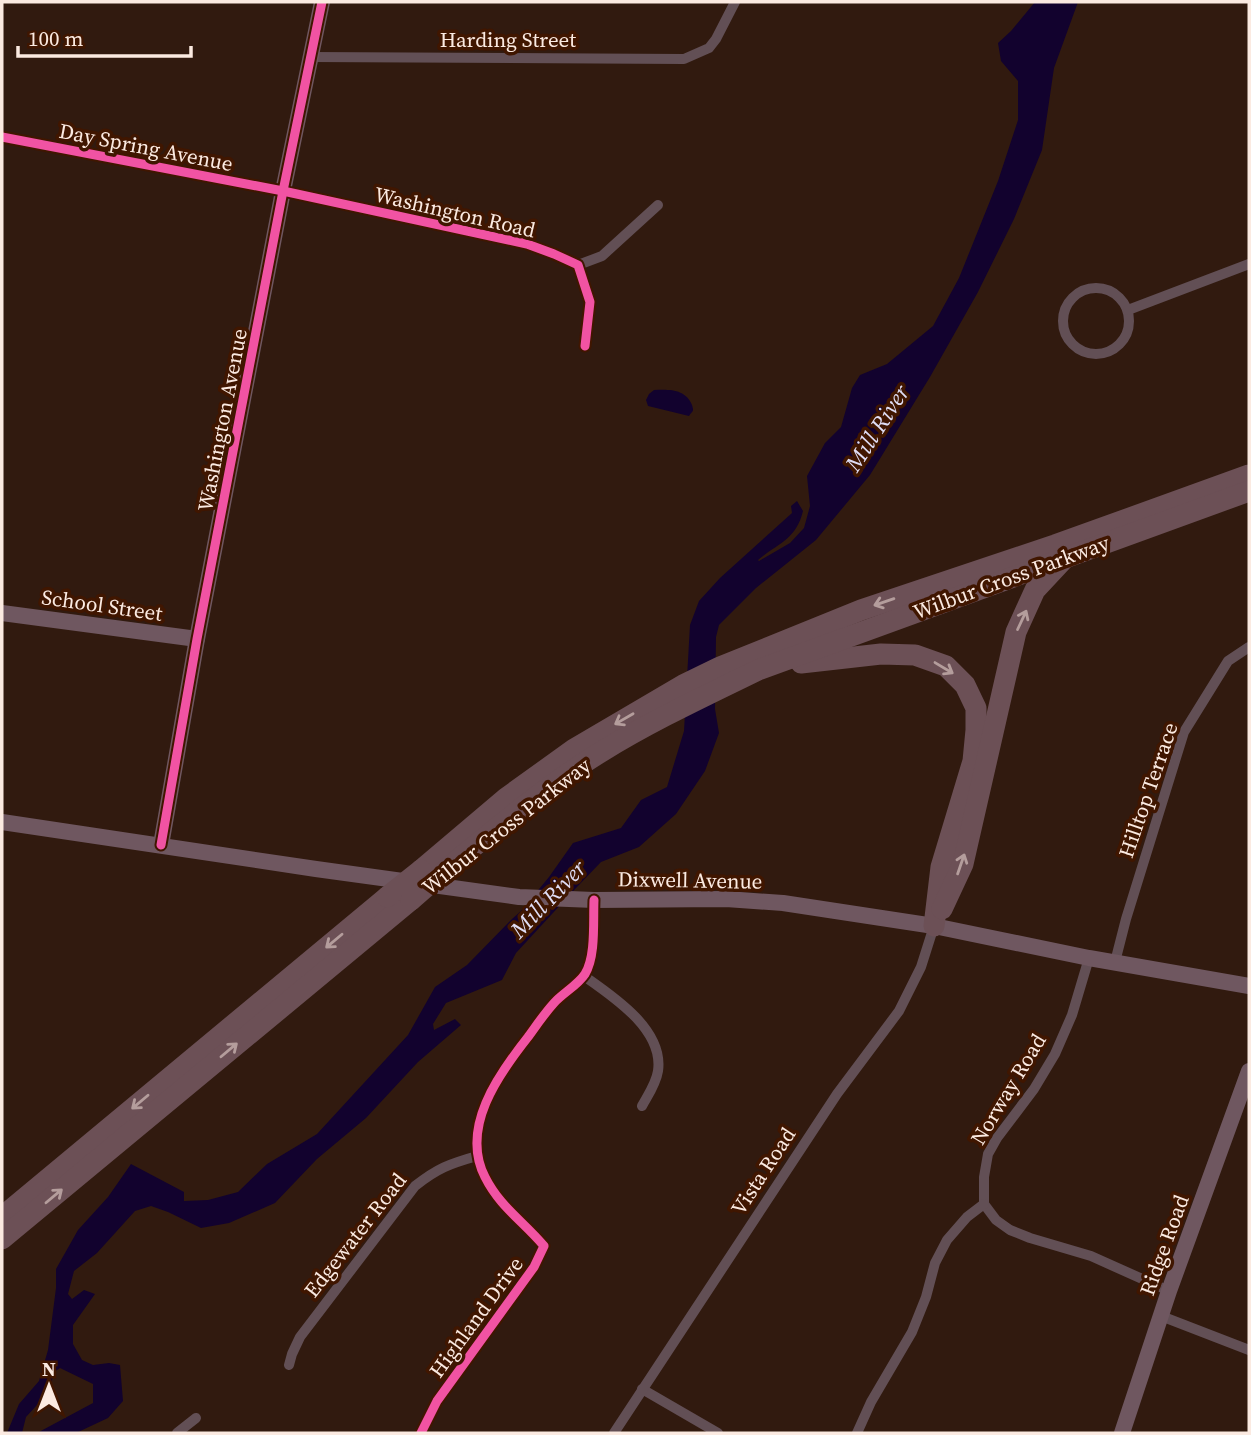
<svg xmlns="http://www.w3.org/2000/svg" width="1251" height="1435" viewBox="0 0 1251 1435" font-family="'Source Serif 4',serif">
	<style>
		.water { fill: #12022e }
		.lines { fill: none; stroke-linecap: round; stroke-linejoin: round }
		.street { stroke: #624f55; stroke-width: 10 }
		.secondary { stroke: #6f5760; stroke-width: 16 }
		.highway { stroke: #6c5056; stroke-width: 21 }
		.highway-bridge { stroke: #6c5056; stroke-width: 21 }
		.cycleway-casing { stroke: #401600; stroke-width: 13 }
		.cycleway { stroke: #f153a3; stroke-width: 9 }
		.oneway { stroke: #b49d9c }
		.labels { text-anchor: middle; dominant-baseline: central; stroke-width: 7; stroke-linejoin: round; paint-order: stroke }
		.street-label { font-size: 21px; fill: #fbeae1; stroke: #401600 }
		.water-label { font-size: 23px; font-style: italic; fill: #dfddf4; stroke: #401600 }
	</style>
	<rect width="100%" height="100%" fill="#311a0f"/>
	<!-- water -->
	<g class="water">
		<path d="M1035,2H1078L1054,68L1042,150L1014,219L978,292L930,377L870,475L816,540L756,588L719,625L716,637L715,709L719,733L705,771L676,814L639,847L601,862L576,888L516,953L502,980L446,1003L433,1024L434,1030L455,1019L461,1025L418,1062L366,1118L317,1159L275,1203L229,1223L201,1228L168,1212L151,1206L135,1211L97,1253L74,1271L68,1294L72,1299L84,1290L95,1294L73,1325V1344L82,1360L93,1365L109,1363L120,1365L123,1401L108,1418L76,1433H37L93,1403V1384L60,1368L54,1372L49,1392L26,1417L22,1433H7L19,1404L39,1381L48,1350L56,1288V1269L78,1230L108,1197L131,1164L184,1192V1201L208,1200L238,1192L267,1164L317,1134L408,1035L435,987L467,965L512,919L521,911L549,877L573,843L621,828L641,800L667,787L684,731L690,625L699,601L720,578L792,513L791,506L797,501L803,511C796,540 778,543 758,560L759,561L790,543L804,528L810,506L807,476L825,443L841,427L852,388L860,375L887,364L933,326L959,278L998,181L1018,120V81L1001,61L998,43L1011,31Z"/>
		<path d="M654,390C669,389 686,389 692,405C694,412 693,410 689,416L648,406L646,400L649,394Z"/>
	</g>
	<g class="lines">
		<!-- street -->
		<g class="street">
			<polyline points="311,57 684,59 709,48 716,39 735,2"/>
			<polyline points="2,137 283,191 527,244 554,254 578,265 590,302 585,346"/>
			<polyline points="578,265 602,256 658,205"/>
			<circle cx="1096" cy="321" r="33"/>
			<polyline points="1128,310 1249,264"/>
			<polyline points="1089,958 1072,1015 1055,1054 1034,1089 997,1138 988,1154 984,1177 984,1204 996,1220 1010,1230 1030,1238 1091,1256 1169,1291"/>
			<polyline points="1115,962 1126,919 1184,732 1228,661 1249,647"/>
			<path d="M584,976C614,997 664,1030 658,1071C656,1084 648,1095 642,1106"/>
			<polyline points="1161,1316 1249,1350"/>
			<path d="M289,1365L292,1354L300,1337L415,1186C438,1168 449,1164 477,1156"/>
			<polyline points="642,1389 718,1433"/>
			<polyline points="177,1433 196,1418"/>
			<path d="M421,1433L437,1401L534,1267L544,1246C523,1221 500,1207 485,1177C460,1128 498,1075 528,1037C536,1026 544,1014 554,1003C563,993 578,985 585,974C596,956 593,922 594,900"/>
			<polyline points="614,1433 837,1094 899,1011 921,967 934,926"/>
			<polyline points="857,1433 871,1402 912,1332 926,1297 935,1263 947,1240 967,1217 984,1204"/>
		</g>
		<!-- secondary -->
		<g class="secondary">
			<polyline points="2,613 197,639"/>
			<polyline points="2,822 316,869 519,897 594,900 726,899 783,903 934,926 1089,958 1249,986"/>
			<polyline points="161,845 197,639 283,191 322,2"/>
			<polyline points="1122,1433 1169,1291 1249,1071"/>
		</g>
		<!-- highway -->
		<g class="highway">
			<polyline points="801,663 881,654 915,655 946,666 965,685 976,708 976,730 973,761 941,867 934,926"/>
			<polyline points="421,870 506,798 574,749 683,685 720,667 861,610 1055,545 1249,475"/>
			<path d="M443,872C494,830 544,787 601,752C651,721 705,696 758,670L1249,491"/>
			<polyline points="942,909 963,864 1016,632 1035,590 1063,560"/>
			<polyline points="2,1217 387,897"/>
			<polyline points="2,1239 411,900"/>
		</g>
		<!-- highway-bridge -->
		<g class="highway-bridge">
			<polyline points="387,897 421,870"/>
			<polyline points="411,900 443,872"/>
		</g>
		<defs>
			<g id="cycleway">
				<polyline points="2,137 283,191 527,244 554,254 578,265 590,302 585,346"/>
				<polyline points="161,845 197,639 283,191 322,2"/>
				<path d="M421,1433L437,1401L534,1267L544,1246C523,1221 500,1207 485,1177C460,1128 498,1075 528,1037C536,1026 544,1014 554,1003C563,993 578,985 585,974C596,956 593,922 594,900"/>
			</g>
		</defs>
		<!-- cycleway casing -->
		<use href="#cycleway" class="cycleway-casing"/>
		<!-- cycleway -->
		<use href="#cycleway" class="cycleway"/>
	</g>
	<!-- one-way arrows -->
	<defs><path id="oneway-shaft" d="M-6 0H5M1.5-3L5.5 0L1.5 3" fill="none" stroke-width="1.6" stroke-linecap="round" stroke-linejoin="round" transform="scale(1.75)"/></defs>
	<g class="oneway">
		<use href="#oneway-shaft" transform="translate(884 602) rotate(161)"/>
		<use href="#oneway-shaft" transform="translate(1022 620) rotate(-65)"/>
		<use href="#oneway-shaft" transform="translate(944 668) rotate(31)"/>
		<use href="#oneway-shaft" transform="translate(624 719) rotate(150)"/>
		<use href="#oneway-shaft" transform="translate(961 864) rotate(-71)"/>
		<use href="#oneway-shaft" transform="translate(334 941) rotate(140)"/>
		<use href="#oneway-shaft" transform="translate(229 1050) rotate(-40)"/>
		<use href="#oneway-shaft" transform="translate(140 1102) rotate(140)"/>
		<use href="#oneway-shaft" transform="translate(54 1196) rotate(-40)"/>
	</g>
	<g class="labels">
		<!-- street labels -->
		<g class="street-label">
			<text x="508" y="39">Harding Street</text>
			<text transform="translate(146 147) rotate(11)">Day Spring Avenue</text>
			<text transform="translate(455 212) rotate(13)">Washington Road</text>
			<text transform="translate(222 420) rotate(-79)">Washington Avenue</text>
			<text transform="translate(1011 577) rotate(-20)">Wilbur Cross Parkway</text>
			<text transform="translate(102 605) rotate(8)">School Street</text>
			<text transform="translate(1148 790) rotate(-71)">Hilltop Terrace</text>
			<text transform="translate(506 826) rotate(-38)">Wilbur Cross Parkway</text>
			<text transform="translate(690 880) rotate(1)">Dixwell Avenue</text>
			<text transform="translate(1008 1089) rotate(-59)">Norway Road</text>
			<text transform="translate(763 1171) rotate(-57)">Vista Road</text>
			<text transform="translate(355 1235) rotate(-52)">Edgewater Road</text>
			<text transform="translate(1164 1245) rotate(-70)">Ridge Road</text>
			<text transform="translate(476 1317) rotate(-54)">Highland Drive</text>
		</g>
		<!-- water labels -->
		<g class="water-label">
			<text transform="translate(877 428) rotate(-57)">Mill River</text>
			<text transform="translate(548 899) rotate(-46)">Mill River</text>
		</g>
	</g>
	<!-- border -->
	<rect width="1251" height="1435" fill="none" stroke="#fbeae1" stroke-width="7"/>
	<!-- north arrow -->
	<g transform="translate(49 1386)" stroke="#401600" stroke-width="5" paint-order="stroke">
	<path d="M0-5L12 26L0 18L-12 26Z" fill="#fbeae1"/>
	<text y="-10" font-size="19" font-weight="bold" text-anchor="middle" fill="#fbeae1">N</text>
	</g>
	<!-- scale -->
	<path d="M18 46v10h173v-10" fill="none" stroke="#fbeae1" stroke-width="3.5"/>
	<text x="28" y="46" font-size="21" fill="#fbeae1" stroke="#401600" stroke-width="5" paint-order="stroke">100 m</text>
</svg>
